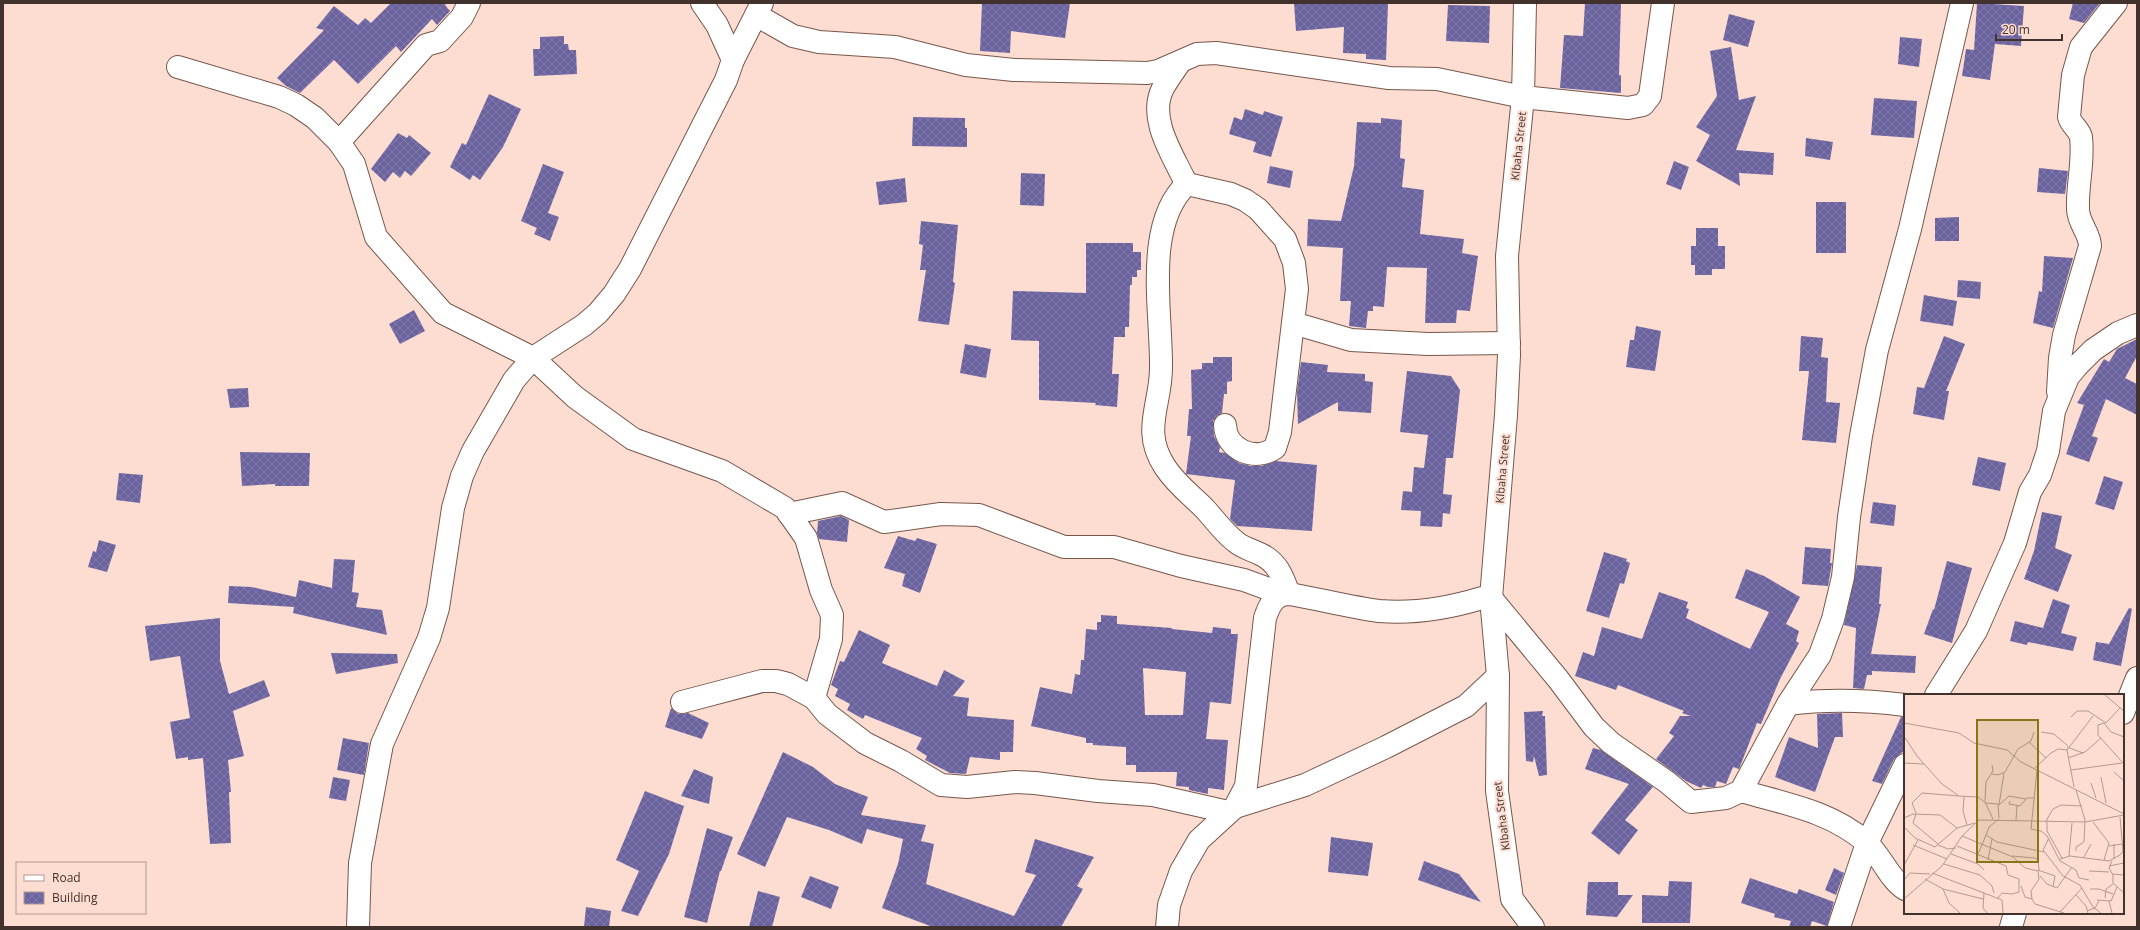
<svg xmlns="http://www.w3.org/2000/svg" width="2140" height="930" viewBox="0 0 2140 930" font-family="'Open Sans',sans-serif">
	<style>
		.building { fill: url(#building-cross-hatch); fill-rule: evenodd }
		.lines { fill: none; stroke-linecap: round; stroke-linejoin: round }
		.minor-casing { stroke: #78574b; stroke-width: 24 }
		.minor { stroke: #fff; stroke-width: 22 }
		.labels { text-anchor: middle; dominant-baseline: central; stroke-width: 4; stroke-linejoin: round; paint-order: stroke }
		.street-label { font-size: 11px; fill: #41322d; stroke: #fdddd2 }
		.inset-road { fill: none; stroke: #b29990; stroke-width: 1 }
		.view { fill: #897417; fill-opacity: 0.15; stroke: #897417; stroke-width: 2 }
		.inset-edge { fill: none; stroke: #41322d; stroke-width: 2 }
	</style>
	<defs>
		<pattern id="building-cross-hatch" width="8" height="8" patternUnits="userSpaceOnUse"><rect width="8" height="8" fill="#6b63a0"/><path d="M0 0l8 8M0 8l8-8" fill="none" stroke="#827ba8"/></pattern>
	</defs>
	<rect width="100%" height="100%" fill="#fdddd2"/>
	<!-- building -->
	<g class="building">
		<polygon points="391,3 447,3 445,5 450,11 437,25 432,19 401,52 396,46 358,84 334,60 300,93 286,86 277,78 324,30 316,28 334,6 358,25 365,18 371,23"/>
		<polygon points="982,3 1070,3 1065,38 1011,31 1010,53 980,51"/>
		<polygon points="1294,3 1388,3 1386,60 1366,59 1366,54 1343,53 1344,27 1296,31"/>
		<polygon points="1585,3 1621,3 1619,75 1621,75 1621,93 1560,88 1564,35 1583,36"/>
		<polygon points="1977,3 2024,6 2021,46 1995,44 1990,80 1962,76 1966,49 1974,50"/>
		<polygon points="2073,3 2100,3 2084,23 2069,19"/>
		<polygon points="1448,5 1490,6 1489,43 1446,41"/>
		<polygon points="1729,14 1755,21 1748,47 1723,40"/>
		<polygon points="564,36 564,44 568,44 569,50 576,50 577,74 534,76 533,49 540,49 540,37"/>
		<polygon points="1900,37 1922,39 1919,67 1898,64"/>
		<polygon points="1731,47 1739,100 1756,96 1736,150 1774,153 1773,175 1739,173 1740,186 1696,161 1710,135 1696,127 1717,96 1710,51"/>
		<polygon points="489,94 521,109 503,147 480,180 473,175 470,180 450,167 462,143 466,145"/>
		<polygon points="1874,98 1917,101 1914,138 1871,135"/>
		<polygon points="1245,109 1263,115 1264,111 1283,117 1271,157 1253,152 1256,142 1229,134 1234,117 1242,120"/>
		<polygon points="913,117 965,118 965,128 967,128 967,147 912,146"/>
		<polygon points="1381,118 1402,120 1400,158 1405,159 1402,187 1424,190 1420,234 1464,239 1462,253 1478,256 1470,311 1457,310 1456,323 1425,323 1427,268 1387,267 1384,307 1373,306 1373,311 1368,311 1366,328 1349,326 1351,301 1340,301 1343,248 1307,246 1308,219 1341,221 1354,166 1357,122 1381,123"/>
		<polygon points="398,133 407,138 409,135 431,153 411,176 405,171 400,178 393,172 385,182 371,169"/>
		<polygon points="1806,138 1833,142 1830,160 1805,156"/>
		<polygon points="1674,161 1689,167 1681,190 1666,184"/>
		<polygon points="543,164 564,172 548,213 559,217 550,241 534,234 537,228 521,221"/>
		<polygon points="1270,166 1293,171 1290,188 1267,183"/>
		<polygon points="2039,168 2068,171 2065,194 2037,192"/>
		<polygon points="1021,173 1045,174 1044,206 1020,205"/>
		<polygon points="905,178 907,202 879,205 876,182"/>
		<rect x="1816" y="202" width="30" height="51"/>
		<polygon points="1959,217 1959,241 1935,241 1935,218"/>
		<polygon points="921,221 958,225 953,282 955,283 949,325 918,321 926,270 920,270 923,245 919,244"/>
		<polygon points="1696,228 1718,228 1718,246 1725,246 1725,269 1712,269 1712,275 1695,275 1695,265 1691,265 1691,246 1696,246"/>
		<polygon points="1086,243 1133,243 1133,252 1141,252 1141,270 1137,270 1137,277 1132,277 1132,285 1130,285 1129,327 1125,327 1125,337 1114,337 1112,374 1119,374 1117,407 1095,405 1096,403 1039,400 1039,341 1011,340 1013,291 1086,293"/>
		<polygon points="2044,256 2073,258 2053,328 2033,323 2039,291 2042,292"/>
		<polygon points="1958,280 1981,282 1980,299 1957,297"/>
		<polygon points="1924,295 1957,301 1953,326 1920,321"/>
		<polygon points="414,310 425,331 400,344 389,324"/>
		<polygon points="1636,326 1661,331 1655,371 1626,367 1630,340 1634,340"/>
		<polygon points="1801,336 1823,338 1821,357 1828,358 1826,402 1840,403 1836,443 1802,440 1809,371 1799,371"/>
		<polygon points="1944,336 1965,344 1946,391 1949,391 1944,420 1913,414 1917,387 1924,388"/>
		<polygon points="2137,339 2137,356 2125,378 2137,384 2137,415 2106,399 2092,436 2098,438 2089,462 2066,454 2084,405 2077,403 2104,359 2109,362 2117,349"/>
		<polygon points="965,344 991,349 986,378 960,373"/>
		<polygon points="1213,357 1232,357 1232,381 1227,382 1227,394 1224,394 1222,413 1217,416 1213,421 1214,436 1220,447 1219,452 1225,453 1239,463 1250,466 1262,466 1276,461 1317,465 1312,531 1237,526 1230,519 1235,480 1186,474 1191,436 1187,436 1189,409 1192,409 1191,370 1202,369 1202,363 1213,363"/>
		<polygon points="1301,362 1328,365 1327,372 1365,374 1365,381 1373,382 1371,413 1338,411 1338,402 1298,424 1297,392"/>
		<polygon points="1407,371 1451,376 1460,390 1453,458 1446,458 1443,494 1452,495 1450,514 1443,513 1442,527 1420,526 1421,511 1401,510 1403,491 1412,492 1414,467 1424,468 1428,435 1400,432"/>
		<polygon points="248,388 249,407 230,408 227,389"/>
		<polygon points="240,452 310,453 309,486 275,486 275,484 242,486"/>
		<polygon points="1978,457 2006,463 2000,491 1972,485"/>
		<polygon points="119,473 143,475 140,503 116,500"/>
		<polygon points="2104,476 2123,482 2114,510 2095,504"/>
		<polygon points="1873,502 1896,505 1894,526 1870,523"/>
		<polygon points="2042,512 2062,516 2055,548 2072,555 2058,592 2024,579 2034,551"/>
		<polygon points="841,516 849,520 847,542 819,539 817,533 818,521"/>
		<polygon points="898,536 915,541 917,538 937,544 920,593 902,586 905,574 884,568"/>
		<polygon points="99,540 116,545 107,572 88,567 93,551 96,552"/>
		<polygon points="1805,547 1831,549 1830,563 1832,563 1828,586 1802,584"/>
		<polygon points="1604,552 1627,559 1626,561 1630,563 1624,584 1620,583 1609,618 1586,611"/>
		<polygon points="334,559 355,560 352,592 359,593 356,607 382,610 387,635 293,613 294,607 228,603 229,586 252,587 296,597 299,580 332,588"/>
		<polygon points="1947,561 1972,568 1952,643 1924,634 1933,609 1934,610"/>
		<polygon points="1857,565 1882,567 1879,604 1881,604 1871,654 1916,656 1915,673 1872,671 1872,675 1867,675 1864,689 1853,688 1856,628 1844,625"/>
		<polygon points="1746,569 1764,576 1800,597 1786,624 1799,631 1796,641 1799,643 1780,679 1761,724 1757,723 1739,769 1733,767 1726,784 1717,781 1715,787 1708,787 1703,785 1701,788 1686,781 1656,759 1674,736 1669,733 1680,716 1691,716 1682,713 1684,711 1618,685 1616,690 1575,676 1583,652 1594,656 1602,627 1642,639 1659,592 1688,602 1686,608 1689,609 1686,618 1750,649 1769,612 1735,598"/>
		<polygon points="2053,599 2070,605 2061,633 2077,637 2073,651 2028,642 2027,645 2010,641 2015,621 2043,628"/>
		<polygon points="2129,608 2132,609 2121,666 2093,660 2096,642 2109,644"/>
		<path d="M1101,615L1117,616V624L1172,628V629L1212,633L1213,627L1231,629V634H1238L1231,704L1210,702L1206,739L1228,740L1224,790L1208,788V794L1189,790V787L1176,786L1177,772H1136V765H1126V747L1093,745V743H1086V738L1031,726L1040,687L1072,694L1075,674L1080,675L1081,660H1084L1086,629L1097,630V622H1101ZM1143,668L1186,672L1183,715H1145Z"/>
		<polygon points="220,618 220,661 229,694 264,680 270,696 233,711 244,756 228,760 231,792 229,792 231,843 210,844 203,758 188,760 188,757 176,759 170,722 190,718 180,656 150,661 145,626"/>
		<polygon points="859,630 890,645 882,663 937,686 944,670 965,681 953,696 969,698 967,716 1014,720 1013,752 1000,752 1000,760 970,757 966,774 950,773 925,760 927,756 916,749 922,738 865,715 863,719 847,710 850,704 835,696 838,689 831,685 840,661 844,662"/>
		<polygon points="331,653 397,654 398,663 336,674"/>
		<polygon points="671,708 678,714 688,713 709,723 702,739 665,727"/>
		<polygon points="1543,711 1542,716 1545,716 1547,775 1539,776 1534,756 1533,762 1526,761 1524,712"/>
		<polygon points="1842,713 1843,737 1835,737 1815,792 1775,777 1789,737 1818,748 1817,714"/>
		<polygon points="1901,717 1905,717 1905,750 1894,759 1882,784 1872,781"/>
		<polygon points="343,738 369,743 364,775 337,770"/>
		<polygon points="1593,748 1601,750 1653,787 1625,820 1638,830 1619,855 1591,833 1629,784 1585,769"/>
		<polygon points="783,752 813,767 835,784 868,797 861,815 926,825 921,841 934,844 926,884 1014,916 1036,875 1025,872 1035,839 1094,857 1077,886 1083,889 1061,927 933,927 882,908 898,864 903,839 867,829 862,844 829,830 787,817 765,867 737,854"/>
		<polygon points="694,769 713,777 709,804 681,796"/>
		<polygon points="333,777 350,780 346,801 329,798"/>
		<polygon points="645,791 684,806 669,854 638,916 621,911 639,871 616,860"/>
		<polygon points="707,828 733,837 721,871 720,871 707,923 684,917"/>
		<polygon points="1331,837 1373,843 1368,876 1328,872"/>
		<polygon points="1424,861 1459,874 1481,902 1418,880"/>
		<polygon points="1834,868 1844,873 1836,895 1825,890"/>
		<polygon points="810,876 839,887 831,909 801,897"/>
		<polygon points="1750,878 1797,894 1799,889 1834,902 1827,926 1812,921 1810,927 1789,927 1791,921 1774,917 1775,914 1741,903"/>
		<polygon points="1669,881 1692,882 1690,923 1642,923 1642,895 1668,896"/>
		<polygon points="1588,882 1618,882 1618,895 1633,895 1617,917 1586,915"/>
		<polygon points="758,891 780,897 772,927 749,927"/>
		<polygon points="586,907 611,911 609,927 584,927"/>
	</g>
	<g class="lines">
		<defs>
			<g id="minor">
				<polyline points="702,3 717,25 733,60"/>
				<polyline points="1525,3 1523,97 1507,256 1509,355 1506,415 1491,598 1498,676 1497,791 1512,899 1533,927"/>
				<polyline points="756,15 793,36 819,42 895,47 966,65 1014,70 1147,73 1158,71 1197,54 1216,53 1389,78 1437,79 1523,97 1628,108 1643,105 1650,96 1663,3"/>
				<path d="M1180,62C1174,71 1168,79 1163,88C1148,117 1171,152 1183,177L1187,184L1231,194L1245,200L1258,209L1285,239L1294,263L1297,289L1280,432L1275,448C1255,462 1226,450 1225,425"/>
				<polyline points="178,67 279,97 296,105 315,118 339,142 354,164 376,237 443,313 533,358 575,397 633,439 722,471 785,508 806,538 821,590 832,615 831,639 814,698"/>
				<polyline points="339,142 426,45 440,41 462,17 469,3"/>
				<path d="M1187,184C1143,224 1162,314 1161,368C1161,405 1141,431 1165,467C1176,484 1191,495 1205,509C1215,520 1224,533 1236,542C1243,548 1252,550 1260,554C1278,562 1283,578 1289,594"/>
				<polyline points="1293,323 1351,340 1428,344 1509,343"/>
				<path d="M2058,392L2060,358L2064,335L2090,246C2090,233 2078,223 2078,209C2077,185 2084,162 2081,137C2079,129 2071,125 2069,117L2073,75L2081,47L2116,3"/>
				<polyline points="789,514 842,503 884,522 941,514 979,515 1064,547 1114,547 1181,566 1244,580 1282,594"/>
				<polyline points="1491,598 1558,679 1594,727 1611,743 1667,782 1691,802 1726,798 1741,791 1788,704 1820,655 1833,619 1843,577 1849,517 1861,436 1877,350 1910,229 1962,3"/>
				<polyline points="1936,695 1976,631 2015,543 2030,492 2040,475 2048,451 2054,411 2068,377 2077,366 2093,350 2118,333 2137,325"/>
				<polyline points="682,702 762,681 776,681 788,684 814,698 827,714 865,743 901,761 941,785 967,787 1015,782 1035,783 1098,791 1153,795 1228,812"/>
				<path d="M1788,704C1827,699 1865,700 1905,705"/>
				<polyline points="2123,713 2137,678"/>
				<path d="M1741,791C1786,804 1830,811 1866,842C1881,855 1889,879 1905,889"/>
				<polyline points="1235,807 1305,785 1386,747 1466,706 1498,676"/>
				<polyline points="358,927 360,863 382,744 429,638 438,608 453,508 462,476 473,451 514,380 533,358 584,325 598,313 614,294 630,269 726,80 733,60 762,3"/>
				<path d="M1167,927L1169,905L1181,871L1199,840L1235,807L1246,786L1265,618C1269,606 1274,594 1289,594C1319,599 1349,607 1379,611C1414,614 1449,608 1482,598"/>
				<polyline points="1839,927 1867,843 1905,765"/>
				<polyline points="2011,927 2015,913"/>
			</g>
		</defs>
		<!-- minor casing -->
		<use href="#minor" class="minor-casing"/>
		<!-- minor -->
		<use href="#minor" class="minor"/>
	</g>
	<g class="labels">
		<!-- street labels -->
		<g class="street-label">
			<text transform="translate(1518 146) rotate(-84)">KIbaha Street</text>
			<text transform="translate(1502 469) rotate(-85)">KIbaha Street</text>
			<text transform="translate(1501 816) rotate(-97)">KIbaha Street</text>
		</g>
	</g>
	<!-- overview -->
	<g transform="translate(1904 694)">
		<rect width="220" height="220" fill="#fdddd2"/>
		<path class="inset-road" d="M201,1L220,17M167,23L173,17H184L202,29L216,14M0,29L55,39L70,49L103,56L117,68L220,120M200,29L194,31V41L220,70M200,29L207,38L220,43M137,38L150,40L164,52M0,42L13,62L38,90L55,102L74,103L82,109L94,110L95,124M125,48L142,64M163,53L179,59M164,64L181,58L197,44M0,69L20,70M131,74L147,59L154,55L163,56M133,76L127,135L137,137L143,142L156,167L172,176L175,184L185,186M167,76L218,69M210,78L220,87M88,80L94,81L101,78L114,55L127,47L130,38M197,83L202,109M187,89L192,104M170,93L163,56L189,22M60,103L59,117L63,131M81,107L82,88L89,77L88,71M106,107L105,110L116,112L123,104H130M81,108L89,125M95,111L100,79M95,111L105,102L122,105M12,119L8,109L18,99L55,102M12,120L9,129L34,150M0,124L9,120L36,121L53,134M95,125L85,133L82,141L93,148L140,158M112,126L113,112M142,127L149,115L157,111L178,112M143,127V137L158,164M189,128L205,149L200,166M0,133L11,144L31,153L53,134L71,129M58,142L109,163L121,174L134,177L135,185L127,197L128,205M145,144L139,156L159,182L176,191L189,213L197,219M9,151L43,165M34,151L44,155L52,154M53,152L102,172L104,181L115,185V198L108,200L98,199L93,205M205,152L218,150M172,157V153L180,148L181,126L172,96M47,160L74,170L80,176M74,160L82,141M108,162L131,164L134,166L135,176M165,162L168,129M180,163L187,150M156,165L166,162L205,167L216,161L219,157L216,123M210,165V150M84,166L88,145M208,167L205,174L209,181V189L220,199M40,170L76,181L88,192L90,199M0,171L14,146M205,172L220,169M134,176L151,182L149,193M185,177L205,178M28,179L98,206L99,219M208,180L220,181M136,182L143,190L153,194L168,173M21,185L39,195L79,205M0,186L6,179L26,180M117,192L121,203L128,205L131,210L160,219M39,195L45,209L56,219M186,195H195L209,200M80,199L79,214L83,219M172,201L182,212L184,219M201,204L202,195L209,190M0,205L38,172L58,142L75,126L181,128L220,121M193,206L207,207L213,193M205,207L208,219M183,217L191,214L195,207M156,218L178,194"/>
		<path class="view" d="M73,26H134V168H73Z"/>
		<rect width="220" height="220" class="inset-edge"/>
	</g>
	<!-- border -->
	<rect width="2140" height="930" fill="none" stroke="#41322d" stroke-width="8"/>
	<!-- legend -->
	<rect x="16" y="862" width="130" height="52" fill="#fdddd2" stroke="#b29990"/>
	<rect x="24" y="875" width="20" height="6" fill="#ffffff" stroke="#b29990"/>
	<text x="52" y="882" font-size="12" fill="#41322d">Road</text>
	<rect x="24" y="892" width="20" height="12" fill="url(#building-cross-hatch)" stroke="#b29990"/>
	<text x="52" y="902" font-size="12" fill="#41322d">Building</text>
	<!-- scale -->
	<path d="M1996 34v6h66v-6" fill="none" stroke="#41322d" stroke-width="2"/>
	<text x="2002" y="34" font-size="12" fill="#41322d" stroke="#fdddd2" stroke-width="3" paint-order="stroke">20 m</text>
</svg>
